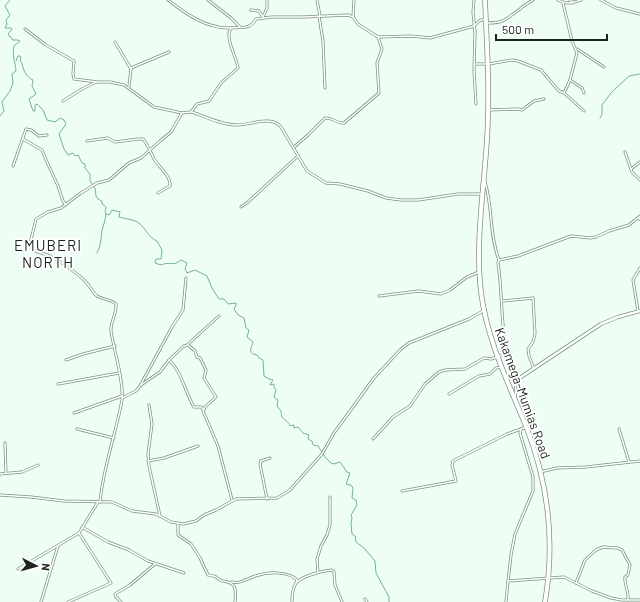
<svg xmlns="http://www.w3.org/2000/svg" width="640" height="602" viewBox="0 0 640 602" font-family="Barlow,sans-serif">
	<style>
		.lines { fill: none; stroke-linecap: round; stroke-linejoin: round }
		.stream { stroke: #73b58b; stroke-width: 1 }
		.street-casing { stroke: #7b9282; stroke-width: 3 }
		.secondary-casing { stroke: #7b9282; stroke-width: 4 }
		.highway-casing { stroke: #7b9282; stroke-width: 5.5 }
		.street { stroke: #fff; stroke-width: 1.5 }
		.secondary { stroke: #fff; stroke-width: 2.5 }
		.highway { stroke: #fff; stroke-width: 4 }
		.labels { text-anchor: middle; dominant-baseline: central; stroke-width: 3.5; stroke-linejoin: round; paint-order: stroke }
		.street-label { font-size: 13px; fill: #1b241e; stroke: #fff }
		.quarter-label { font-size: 15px; letter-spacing: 1px; fill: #1b241e; stroke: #fff }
	</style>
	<rect width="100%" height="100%" fill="#effef4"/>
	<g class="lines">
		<!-- stream -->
		<g class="stream">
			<path d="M16,61L18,56H20L21,58L20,61L22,63C23,69 26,77 33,80L32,86L36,94L29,99L33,111H35V105L37,104L43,110L47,120L55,122L60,118L64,120L66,124L59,134L64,149L68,155L73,153L75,156L78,155L82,163L85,164V168L90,174V181L95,188L96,196L98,199L102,201V204L106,207L105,212L106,214L109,215L112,210L120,212L119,217C125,219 133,219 139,223C146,229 149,238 157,241L162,250L161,259H156L155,263L161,265C169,261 173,267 181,260L187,263L185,269L187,273L195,270L207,276L212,288L219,299H224L228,304L236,303V305L234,309L238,315L244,318L246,328L249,330L247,337L253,342C252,347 248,350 253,354L257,355L259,358L263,360L264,376L269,379L273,380L270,385L274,384V387L276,390L274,397L278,400L277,406L281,411C281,422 287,418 290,426L294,425V428L298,427L303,433L309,435L308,439L312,441L313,445L318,446L325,457L331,463L334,464L340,462L347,472L350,473L346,484L351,485L353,488L352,498L356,500L357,505L351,515L352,518L351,524L352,534L355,536L356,542L364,548L375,561L376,573L389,597V602"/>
			<path d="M0,116L4,111L2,102L10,91L13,83L12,74L16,71C15,61 12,56 14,46L20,41L18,40H12V38L9,36L8,34L12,29L11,28H5L7,24L6,20L10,15L5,6L10,0"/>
			<polyline points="600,118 602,114 602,105 611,93 629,76 640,74"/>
			<path d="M97,253C101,246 101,238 102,230C104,224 105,221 106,214"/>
		</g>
		<defs>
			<g id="street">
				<path d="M168,0C186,14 207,29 231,28"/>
				<polyline points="208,0 231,18 240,27"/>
				<polyline points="317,0 320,16"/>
				<polyline points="474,0 473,12 475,32 474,71 476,104"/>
				<path d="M558,0C567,5 572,3 581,0"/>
				<polyline points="570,0 573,3"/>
				<polyline points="601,0 616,8 640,14"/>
				<polyline points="251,10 259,11 263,17"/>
				<polyline points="319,16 323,41 325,88"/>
				<polyline points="263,17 267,8 267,0"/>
				<polyline points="353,17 354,0"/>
				<path d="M486,23C507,23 505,19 520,9C524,5 529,3 533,0"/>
				<polyline points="25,29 46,45 74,61 73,74 74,79 98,82 110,82 124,85 154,107 182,113"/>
				<polyline points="115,42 131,69"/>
				<polyline points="577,49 604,67"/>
				<polyline points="475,64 487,64"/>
				<polyline points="489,64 512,60 518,61 541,70 559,91 564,93 570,80 577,53 572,41 563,3"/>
				<polyline points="570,80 582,88 584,93"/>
				<polyline points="129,87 131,68 169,52"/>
				<polyline points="564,93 584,111"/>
				<polyline points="63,101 82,89 96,82"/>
				<polyline points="488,110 518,109 522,110 534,101 544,99"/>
				<path d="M192,112C206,117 222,125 237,125C251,125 271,115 281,127L307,171L326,183L340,184L368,191L386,198L401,200H418L458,194H482"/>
				<polyline points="23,139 42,150 47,162 58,186 63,201 66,205"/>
				<path d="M87,141L108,138L115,142L138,139H143C148,145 151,153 154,159C159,167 171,176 170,186L158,193"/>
				<path d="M294,147L308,135L325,118C332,117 337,124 344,123L379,93L377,63L382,49L378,37"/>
				<polyline points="625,152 632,172 640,180"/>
				<polyline points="13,166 26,129 31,130 39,136 47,135"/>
				<polyline points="631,169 640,162"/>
				<path d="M485,182C493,207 489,235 499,260"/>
				<polyline points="241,207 248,202 298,156"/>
				<polyline points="379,296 419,291 441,294 450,290 467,277 479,272"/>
				<polyline points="502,301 533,298 535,334 533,342 528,349 529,356 534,369"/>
				<polyline points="638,311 633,280 640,268"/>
				<polyline points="187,345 219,316"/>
				<polyline points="498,357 507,352"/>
				<polyline points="66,360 83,354 115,346"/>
				<polyline points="169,360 184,346 188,345 195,351 197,357 200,358 206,370 204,378 216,397 205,407 203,411 218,446 232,500"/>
				<polyline points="58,384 119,373"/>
				<path d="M141,385L160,372L169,360C182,372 185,392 194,407H201L204,410"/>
				<polyline points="449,394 479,376 490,374 496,368 501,367"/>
				<polyline points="122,398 136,391 140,386 172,327 183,310 186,278"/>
				<path d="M515,398C518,385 512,371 509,359C500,328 503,295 498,263L499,260L518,256L571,236L590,238L596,237L609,231L629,225L640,216"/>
				<polyline points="149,405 152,424 148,454 149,466 160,516"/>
				<polyline points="74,413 122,396"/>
				<polyline points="77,429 114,438"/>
				<polyline points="619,429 629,462"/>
				<polyline points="373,439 393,417 410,406 425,384 439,372 445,370 465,369 484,358 491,359 497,357"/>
				<polyline points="5,443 6,473"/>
				<polyline points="148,461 164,458 198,446"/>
				<polyline points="540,472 557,468 586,467 640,461"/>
				<polyline points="0,474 22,472 38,465"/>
				<polyline points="402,491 456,481 452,465 453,461 507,434 521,429"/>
				<polyline points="0,495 31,497 64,501 112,502 132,511 156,514 171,522 183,524 196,521 204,515 216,510 236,499 277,498 290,490 322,454 334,433 374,378 401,349 409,343 469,319 483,311"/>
				<polyline points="267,499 260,464 261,461 270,458"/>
				<path d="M100,502C103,467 116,434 122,400C124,381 114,351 111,331C110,322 117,314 116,304C111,299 103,300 97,296C92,292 90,286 85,281C77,273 60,261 50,256C43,253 32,253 30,244L36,219L48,212L61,208L81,193L97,183L109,180L129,163L141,158L160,141L171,132L182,113L191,112L197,104L209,101L221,83L238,68C237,58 224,37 231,28C243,26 249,31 256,19L272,17H303L348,15L353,17L358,24L378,37L411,36L430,38L474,26L479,21L485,19"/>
				<path d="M178,523V535L191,544L200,558L208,575C210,576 212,576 214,576C218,577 219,581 223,581C237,583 236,589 235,602"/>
				<polyline points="82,527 108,542 129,550 148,561 184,573"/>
				<polyline points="18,569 79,533"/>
				<polyline points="318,572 317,559 321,546 327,535 330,525 330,497"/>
				<polyline points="508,581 511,555 515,534 533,491 533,477 520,433 521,429 526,427"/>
				<path d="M231,582C241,584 246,579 255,576C268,572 284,571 295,578L297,580L296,583"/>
				<path d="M576,583L585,560L596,550L603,547L617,548L622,550L630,565L628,575L625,577C624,584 629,591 628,600"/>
				<polyline points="365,599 367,602"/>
				<polyline points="41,602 58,546"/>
				<polyline points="68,602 111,583 79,533 98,502"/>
				<polyline points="121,602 116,597 115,594 130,585 155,564"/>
				<path d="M292,602C292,596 292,589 296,583C302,576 322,571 331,570L334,572L335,585L342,602"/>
				<polyline points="506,602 508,581 564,577 592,591 611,598 622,600 640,600"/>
			</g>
			<g id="secondary">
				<polyline points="639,218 640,219"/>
				<polyline points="515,381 601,324 618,317 640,311"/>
			</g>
			<path id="highway" d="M485,0C487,46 490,92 487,139C484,190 475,241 481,292C487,340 508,382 526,426C548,482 555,543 545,602"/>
		</defs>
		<!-- street casing -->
		<use href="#street" class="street-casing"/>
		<!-- secondary casing -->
		<use href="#secondary" class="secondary-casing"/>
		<!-- highway casing -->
		<use href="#highway" class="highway-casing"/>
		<!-- street -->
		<use href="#street" class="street"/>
		<!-- secondary -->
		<use href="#secondary" class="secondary"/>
		<!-- highway -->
		<use href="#highway" class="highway"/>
	</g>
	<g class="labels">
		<!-- street labels -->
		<g class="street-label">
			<text transform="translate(523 393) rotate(70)">Kakamega-Mumias Road</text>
		</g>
		<!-- quarter labels -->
		<g class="quarter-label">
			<text x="48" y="245">EMUBERI<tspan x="48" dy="17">NORTH</tspan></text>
		</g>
	</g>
	<!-- north arrow -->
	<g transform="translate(36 566) rotate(96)" stroke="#ffffff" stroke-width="3" paint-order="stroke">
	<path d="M0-3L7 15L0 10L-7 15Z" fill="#1b241e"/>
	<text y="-6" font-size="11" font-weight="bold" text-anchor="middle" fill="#1b241e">N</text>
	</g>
	<!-- scale -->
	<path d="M496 34v6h111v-6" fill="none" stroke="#1b241e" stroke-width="2"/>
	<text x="502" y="34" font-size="12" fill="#1b241e" stroke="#ffffff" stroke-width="3" paint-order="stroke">500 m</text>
</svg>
